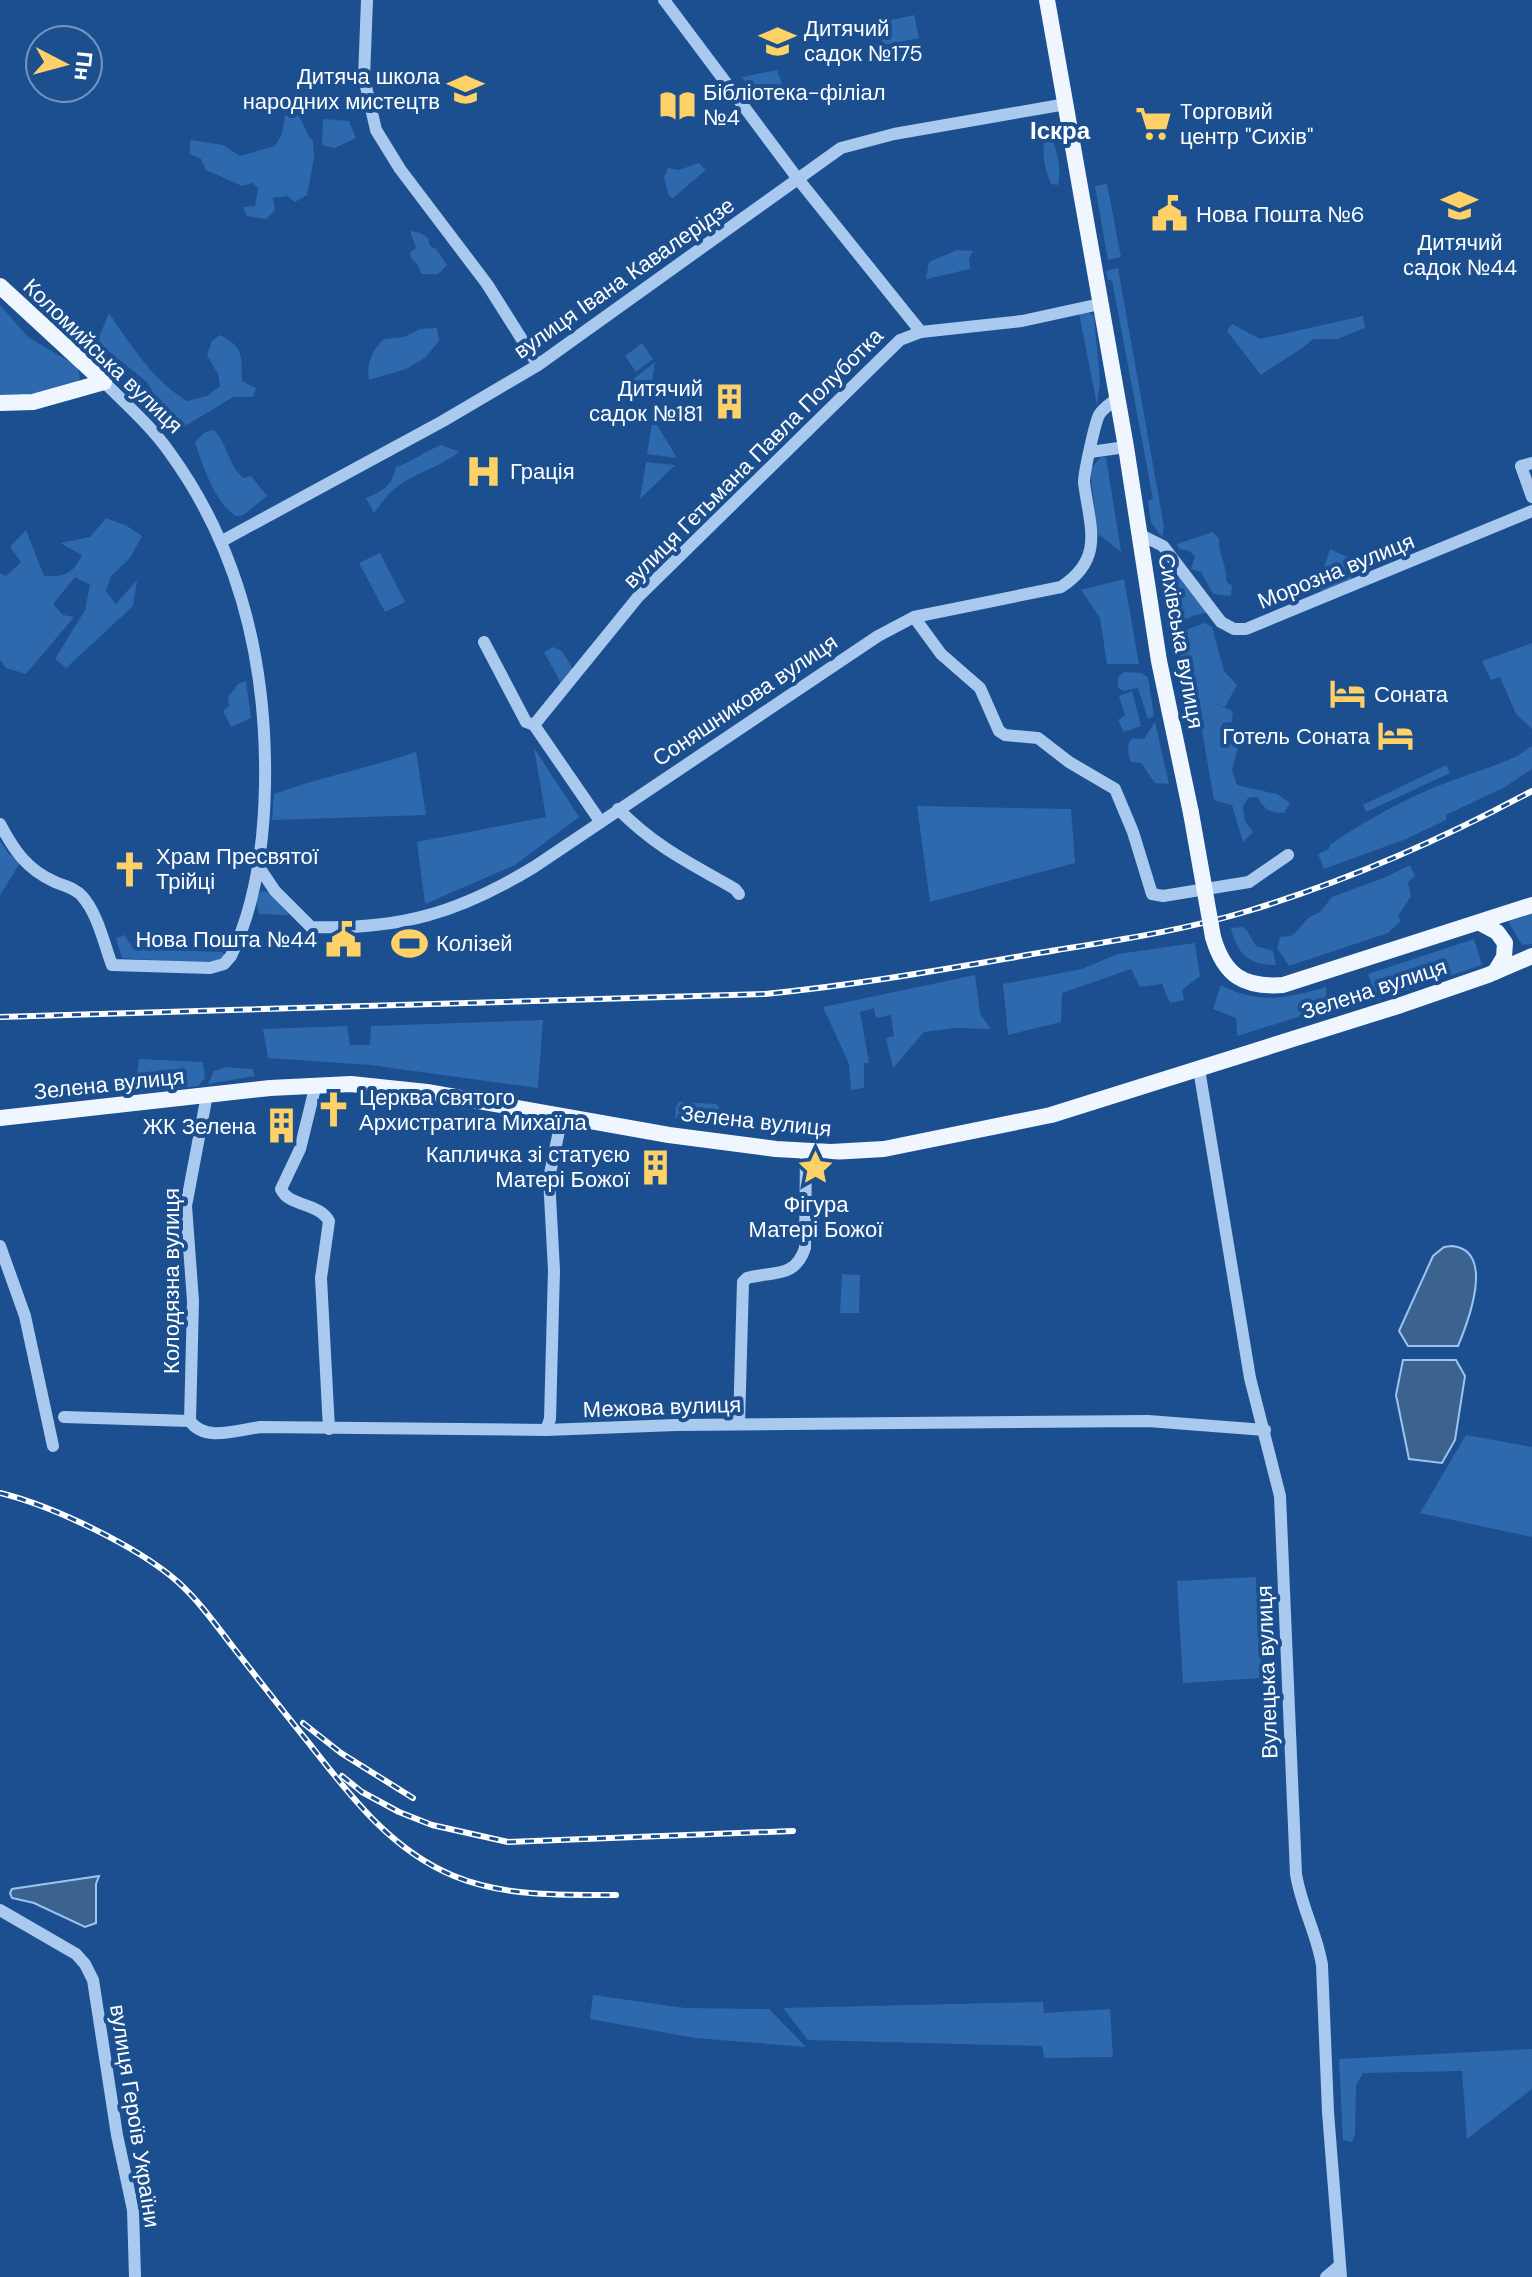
<svg xmlns="http://www.w3.org/2000/svg" width="1532" height="2277" viewBox="0 0 1532 2277" font-family="'DM Sans',sans-serif">
	<style>
		.green { fill: #2e69ad }
		.water { fill: #3c6290; stroke: #9cc4f0; stroke-width: 2 }
		.lines { fill: none; stroke-linecap: round; stroke-linejoin: round }
		.minor { stroke: #a9c9ee; stroke-width: 12 }
		.major { stroke: #f0f6ff; stroke-width: 16 }
		.rail-casing { stroke: #fff; stroke-width: 6 }
		.rail { stroke: #1b4f8f; stroke-width: 3; stroke-dasharray: 9; stroke-linecap: butt }
		.major-bridge { stroke: #f0f6ff; stroke-width: 16 }
		.labels { text-anchor: middle; dominant-baseline: central; stroke-width: 8; stroke-linejoin: round; paint-order: stroke }
		.poi-label { font-size: 22px; fill: #fff; stroke: #1b4f8f; text-anchor: start }
		.street-label { font-size: 22px; fill: #fff; stroke: #1b4f8f }
		.neighbourhood-label { font-size: 24px; font-weight: bold; fill: #fff; stroke: #1b4f8f }
	</style>
	<rect width="100%" height="100%" fill="#1b4f8f"/>
	<!-- green -->
	<g class="green">
		<polygon points="914,15 919,38 883,45 878,23"/>
		<polygon points="777,70 783,86 753,92 742,77"/>
		<path d="M296,113C305,121 304,133 313,141L314,158L307,195L295,202L287,196L273,198L275,210L266,219L247,216L243,207L255,206L258,188L253,183L242,186L206,170L201,159L190,154V140L223,145L240,156L275,146L282,134L285,116Z"/>
		<polygon points="323,119 349,121 356,138 335,148 322,145"/>
		<path d="M1045,136L1052,138C1057,152 1062,170 1058,185L1051,184C1045,169 1041,152 1045,136Z"/>
		<polygon points="699,163 706,170 673,198 669,196 664,177 668,168 679,170"/>
		<polygon points="1107,184 1121,257 1108,260 1095,186"/>
		<polygon points="410,231 420,233 428,238 430,246 436,249 447,265 438,274 421,274 418,265 411,258 410,252 416,248"/>
		<polygon points="957,250 973,251 969,259 970,269 926,279 929,262"/>
		<polygon points="1118,268 1164,527 1162,537 1151,522 1148,501 1153,499 1112,280 1108,280 1106,271"/>
		<path d="M0,305L28,337L77,366L80,379C62,398 25,397 0,396Z"/>
		<polygon points="1088,312 1094,316 1100,381 1097,405 1079,313"/>
		<path d="M109,313C131,346 153,380 187,401L207,396L220,386L218,374L207,355L212,341L220,335C245,347 241,357 242,381L256,388L253,397H233L185,426L157,399L147,382L97,342Z"/>
		<path d="M1363,316L1365,328L1337,339H1313C1297,354 1278,362 1261,375L1227,331L1232,324L1260,339Z"/>
		<path d="M437,328L439,341L425,358L406,369L369,380C367,362 371,352 384,339L404,337L420,329Z"/>
		<polygon points="642,343 653,359 636,372 625,356"/>
		<polygon points="655,362 650,395 621,389"/>
		<polygon points="653,418 677,458 647,454"/>
		<path d="M214,430C228,444 229,468 244,478L251,476L267,496L243,515L236,516C216,504 202,465 195,442L205,432Z"/>
		<path d="M441,445L459,452C439,468 410,474 391,492C385,498 380,506 374,513L366,498C383,491 392,486 396,467C411,463 425,451 441,445Z"/>
		<polygon points="1101,457 1106,457 1121,552 1098,534 1090,470"/>
		<polygon points="646,462 675,465 640,499"/>
		<path d="M106,518L127,526L142,536L130,558L111,576L106,591L116,604L137,580L133,606L66,668L55,659L85,610L90,585L75,577L53,604L63,615L74,617L26,674L6,668L0,660V573L6,576L21,562L10,547L26,530L44,576C64,577 73,574 82,555L60,543L90,537Z"/>
		<path d="M1213,532L1219,539C1218,554 1228,567 1226,581L1232,586L1231,596L1213,594L1201,572L1191,569L1195,556L1189,551L1179,549L1177,544Z"/>
		<polygon points="1330,549 1360,563 1349,582 1323,591 1317,587"/>
		<polygon points="380,553 405,602 385,612 359,563"/>
		<polygon points="1168,562 1209,612 1192,616 1175,626"/>
		<polygon points="1124,579 1139,664 1107,664 1100,618 1081,590"/>
		<path d="M1204,623L1212,627L1224,671L1237,685L1225,707L1213,703L1233,711L1232,722L1223,723L1221,735L1239,744L1232,770L1237,785L1277,794L1290,803L1284,813C1268,813 1265,809 1257,797L1248,798L1243,806L1245,821L1253,832L1243,842L1232,805L1214,800L1198,708L1189,714L1177,640L1184,631Z"/>
		<polygon points="1532,643 1532,729 1516,714 1500,677 1491,680 1482,661"/>
		<polygon points="553,647 562,651 573,669 561,683 544,652"/>
		<polygon points="1124,672 1141,673 1148,677 1154,716 1148,719 1138,688 1124,691 1118,688 1118,677"/>
		<polygon points="246,681 251,718 231,727 223,711 229,706 228,697 238,684"/>
		<polygon points="1132,691 1141,726 1124,732 1118,720 1125,715 1119,696"/>
		<path d="M1155,722L1169,784L1155,783L1141,763L1131,762C1128,754 1126,745 1132,738L1144,739Z"/>
		<path d="M1532,746V769L1505,787L1446,815V820L1406,839L1324,869L1318,854L1329,849L1330,845C1360,824 1401,801 1435,787C1462,776 1490,769 1517,756C1523,753 1526,749 1532,746Z"/>
		<polygon points="534,748 579,817 515,865 425,904 417,842 546,817"/>
		<path d="M416,752L426,815L272,820L274,794C321,777 369,768 416,752Z"/>
		<polygon points="1446,765 1450,773 1366,812 1363,805"/>
		<polygon points="917,806 1071,809 1075,863 930,902"/>
		<polygon points="0,841 9,854 20,863 0,895"/>
		<polygon points="1410,865 1415,876 1408,882 1411,896 1398,916 1401,921 1388,933 1289,966 1277,948 1280,937 1291,936 1296,932 1308,918 1320,912 1332,897 1386,877"/>
		<polygon points="264,891 272,894 289,915 259,914 256,900 260,892"/>
		<polygon points="1532,911 1532,944 1522,945 1509,923 1511,918"/>
		<path d="M1242,927L1246,929L1256,946L1273,951L1276,965C1249,965 1237,954 1231,928Z"/>
		<polygon points="125,935 133,949 222,952 225,955 211,964 122,958 116,938"/>
		<polygon points="1474,939 1482,965 1377,1000 1368,974"/>
		<polygon points="1195,943 1200,976 1182,990 1184,1000 1170,1003 1162,984 1140,987 1131,969 1062,993 1061,1022 1008,1035 1003,984 1082,969 1118,954"/>
		<polygon points="975,975 980,1014 991,1029 955,1028 924,1032 893,1068 886,1038 894,1036 891,1015 876,1018 874,1008 860,1012 869,1063 864,1063 864,1088 851,1090 849,1064 823,1007"/>
		<path d="M1221,985C1258,1005 1288,998 1326,987L1327,1008L1237,1036L1236,1018L1213,1009Z"/>
		<polygon points="543,1020 538,1088 370,1065 268,1058 263,1029 347,1026 350,1045 370,1045 371,1026"/>
		<polygon points="139,1059 203,1062 205,1078 198,1086 135,1093"/>
		<polygon points="226,1067 252,1069 255,1076 208,1084 214,1071"/>
		<path d="M679,1102L716,1104L719,1107L718,1122L731,1125C718,1128 691,1120 675,1118L676,1107Z"/>
		<polygon points="842,1274 860,1275 859,1313 840,1313"/>
		<polygon points="1466,1435 1532,1447 1532,1537 1420,1513"/>
		<polygon points="1256,1577 1262,1678 1183,1683 1177,1581"/>
		<polygon points="593,1995 685,2008 769,2009 806,2047 695,2038 590,2019"/>
		<polygon points="1043,2002 1044,2013 1110,2009 1113,2057 1044,2058 1042,2046 808,2040 783,2008"/>
		<polygon points="1532,2049 1532,2089 1467,2139 1462,2071 1363,2073 1356,2085 1355,2135 1352,2142 1343,2140 1339,2059"/>
	</g>
	<!-- water -->
	<g class="water">
		<path d="M1452,1246C1496,1250 1468,1322 1458,1346H1408L1399,1331L1433,1256L1444,1247Z"/>
		<polygon points="1403,1360 1456,1360 1465,1376 1455,1440 1442,1463 1409,1459 1396,1395"/>
		<polygon points="99,1876 96,1884 96,1923 85,1927 34,1903 12,1898 10,1893 12,1889"/>
	</g>
	<g class="lines">
		<!-- minor -->
		<g class="minor">
			<polyline points="367,0 364,78 376,130 400,169 487,284 538,365"/>
			<polyline points="664,0 798,179 921,332"/>
			<polyline points="1090,452 1126,447"/>
			<polyline points="1532,463 1521,466 1532,497"/>
			<polyline points="1141,535 1163,546 1221,622 1234,629 1246,629 1532,511"/>
			<polyline points="222,541 443,421 538,365 841,148 894,134 1066,104"/>
			<polyline points="914,617 941,654 980,688 999,731 1005,735 1038,738 1069,762 1115,789 1133,832 1152,894 1163,896 1249,882 1288,855"/>
			<polyline points="484,642 526,722 534,725 600,821"/>
			<polyline points="534,725 638,597 900,340 921,332 1022,321 1100,304"/>
			<path d="M618,809C657,848 688,862 735,889L739,894"/>
			<path d="M0,824C14,850 26,869 55,882C64,886 75,888 82,896C98,914 104,944 112,965L210,968L224,964L231,956C256,904 264,842 265,785C267,666 241,551 170,453C152,427 127,405 104,382"/>
			<path d="M259,867L275,891L311,927C400,930 458,913 534,867L878,636L914,617L1061,587C1106,558 1089,525 1084,482C1084,472 1095,423 1099,415C1103,408 1112,403 1117,398"/>
			<path d="M1199,1069L1250,1378L1280,1496L1296,1874C1301,1906 1317,1934 1322,1965L1328,2112L1341,2277"/>
			<path d="M316,1084L300,1149L281,1189C289,1207 318,1202 329,1221L321,1278L329,1429"/>
			<polyline points="0,1246 25,1316 53,1446"/>
			<path d="M64,1417L190,1421C205,1443 240,1429 261,1427L546,1430L676,1425L1148,1421L1265,1430"/>
			<polyline points="190,1421 193,1301 186,1206 207,1095"/>
			<path d="M739,1424L743,1282L747,1278C772,1271 795,1279 805,1248L806,1152"/>
			<polyline points="546,1430 550,1419 554,1270 549,1178 562,1117"/>
			<polyline points="0,1910 76,1954 85,1964 93,1980 117,2135 133,2210 135,2277"/>
			<polyline points="1326,2277 1339,2266"/>
		</g>
		<!-- major -->
		<g class="major">
			<polyline points="1047,0 1126,447 1159,661 1191,813"/>
			<polyline points="0,286 104,382"/>
			<polyline points="0,403 33,402 104,382"/>
			<polyline points="1480,923 1497,932 1505,943 1504,957 1495,972"/>
			<path d="M1213,937C1224,975 1243,988 1283,985L1532,905"/>
			<polyline points="0,1118 270,1088 351,1084 427,1092 669,1135 776,1149 831,1152 884,1149 1051,1115 1401,1005 1488,975 1532,956"/>
		</g>
		<defs>
			<g id="rail">
				<path d="M0,1017L765,994C847,986 929,972 1010,958C1089,944 1172,934 1248,911C1347,881 1441,840 1532,791"/>
				<path d="M0,1493C53,1506 137,1546 178,1582C199,1601 216,1625 233,1647C258,1679 283,1711 308,1742C349,1794 390,1850 454,1876C505,1897 562,1895 616,1895"/>
				<polyline points="303,1723 341,1753 413,1798"/>
				<polyline points="342,1776 362,1792 399,1812 432,1825 508,1842 793,1831"/>
			</g>
		</defs>
		<!-- rail casing -->
		<use href="#rail" class="rail-casing"/>
		<!-- rail -->
		<use href="#rail" class="rail"/>
		<!-- major-bridge -->
		<polyline class="major-bridge" points="1191,813 1213,937"/>
	</g>
	<!-- icons -->
	<defs>
		<symbol id="school-bare" viewBox="-9 -9 18 18"><path d="M0-5L7-2L0 1L-7-2ZM-4 1L0 2.5L4 1V4Q0 6-4 4Z" fill="#ffd166" stroke="#1b4f8f" stroke-width="2.5" paint-order="stroke"/></symbol>
		<symbol id="library-bare" viewBox="-9 -9 18 18"><path d="M-6-4Q-3-5.5-.7-3.5V5Q-3 3-6 4ZM6-4Q3-5.5 .7-3.5V5Q3 3 6 4Z" fill="#ffd166" stroke="#1b4f8f" stroke-width="2.5" paint-order="stroke"/></symbol>
		<symbol id="supermarket-bare" viewBox="-9 -9 18 18"><path d="M-6-5.5h2.5l.6 2H6L4.5 2H-2.5L-4.4-4H-6ZM-1.5 3.2a1.3 1.3 0 1 0 .1 0ZM3 3.2a1.3 1.3 0 1 0 .1 0Z" fill="#ffd166" stroke="#1b4f8f" stroke-width="2.5" paint-order="stroke"/></symbol>
		<symbol id="civic-bare" viewBox="-9 -9 18 18"><path d="M-.6-6.5H3V-4.5H.6V-3L4-1V1h2V6H-6V1h2V-1L-.6-3ZM-1.2 2.5V6h2.4V2.5Z" fill="#ffd166" stroke="#1b4f8f" stroke-width="2.5" paint-order="stroke"/></symbol>
		<symbol id="building-bare" viewBox="-9 -9 18 18"><path d="M-4-6H4V6H1V3H-1V6H-4ZM-2.5-4.3h1.7v1.8h-1.7ZM.8-4.3h1.7v1.8H.8ZM-2.5-1h1.7V.8h-1.7ZM.8-1h1.7V.8H.8Z" fill="#ffd166" stroke="#1b4f8f" stroke-width="2.5" paint-order="stroke"/></symbol>
		<symbol id="hospital-bare" viewBox="-9 -9 18 18"><path d="M-5-5h3v3.5h4V-5h3V5h-3V1.5h-4V5h-3Z" fill="#ffd166" stroke="#1b4f8f" stroke-width="2.5" paint-order="stroke"/></symbol>
		<symbol id="hotel-bare" viewBox="-9 -9 18 18"><path d="M-6-4.5h1.5V1H6V5H4.5V3h-9V5H-6ZM-4 0a1.8 1.8 0 1 1 3.6 0ZM.5 0V-2.5h3Q6-2.5 6 0Z" fill="#ffd166" stroke="#1b4f8f" stroke-width="2.5" paint-order="stroke"/></symbol>
		<symbol id="church-bare" viewBox="-9 -9 18 18"><path d="M-1.2-6h2.4v3.5h3.3v2.4h-3.3V6h-2.4V-.1h-3.3v-2.4h3.3Z" fill="#ffd166" stroke="#1b4f8f" stroke-width="2.5" paint-order="stroke"/></symbol>
		<symbol id="stadium-bare" viewBox="-9 -9 18 18"><path d="M0-5a6.5 5 0 1 0 0 10a6.5 5 0 1 0 0-10ZM-3.5-1.8h7v3.6h-7Z" fill="#ffd166" stroke="#1b4f8f" stroke-width="2.5" paint-order="stroke"/></symbol>
		<symbol id="sight-bare" viewBox="-9 -9 18 18"><path d="M0-6L1.8-2.2L6-1.7L2.9 1.2L3.7 5.4L0 3.3L-3.7 5.4L-2.9 1.2L-6-1.7L-1.8-2.2Z" fill="#ffd166" stroke="#1b4f8f" stroke-width="2.5" paint-order="stroke"/></symbol>
	</defs>
	<g fill-rule="evenodd">
		<use href="#school-bare" x="752" y="16" width="51" height="51"/>
		<use href="#school-bare" x="440" y="64" width="51" height="51"/>
		<use href="#library-bare" x="652" y="80" width="51" height="51"/>
		<use href="#supermarket-bare" x="1128" y="98" width="51" height="51"/>
		<use href="#school-bare" x="1434" y="180" width="51" height="51"/>
		<use href="#civic-bare" x="1144" y="188" width="51" height="51"/>
		<use href="#building-bare" x="704" y="376" width="51" height="51"/>
		<use href="#hospital-bare" x="458" y="446" width="51" height="51"/>
		<use href="#hotel-bare" x="1322" y="668" width="51" height="51"/>
		<use href="#hotel-bare" x="1370" y="710" width="51" height="51"/>
		<use href="#church-bare" x="104" y="844" width="51" height="51"/>
		<use href="#civic-bare" x="318" y="914" width="51" height="51"/>
		<use href="#stadium-bare" x="384" y="918" width="51" height="51"/>
		<use href="#church-bare" x="308" y="1084" width="51" height="51"/>
		<use href="#building-bare" x="256" y="1100" width="51" height="51"/>
		<use href="#building-bare" x="630" y="1142" width="51" height="51"/>
		<use href="#sight-bare" x="790" y="1142" width="51" height="51"/>
	</g>
	<g class="labels">
		<!-- poi labels -->
		<g class="poi-label">
			<text x="804" y="28">Дитячий<tspan x="804" dy="25">садок №175</tspan></text>
			<text x="440" y="76" text-anchor="end">Дитяча школа<tspan x="440" dy="25">народних мистецтв</tspan></text>
			<text x="703" y="92">Бібліотека-філіал<tspan x="703" dy="25">№4</tspan></text>
			<text x="1180" y="111">Tорговий<tspan x="1180" dy="25">центр "Сихів"</tspan></text>
			<text x="1196" y="214">Нова Пошта №6</text>
			<text x="1460" y="242" text-anchor="middle">Дитячий<tspan x="1460" dy="25">садок №44</tspan></text>
			<text x="703" y="388" text-anchor="end">Дитячий<tspan x="703" dy="25">садок №181</tspan></text>
			<text x="510" y="471">Грація</text>
			<text x="1374" y="694">Соната</text>
			<text x="1370" y="736" text-anchor="end">Готель Соната</text>
			<text x="156" y="856">Храм Пресвятої<tspan x="156" dy="25">Трійці</tspan></text>
			<text x="317" y="939" text-anchor="end">Нова Пошта №44</text>
			<text x="436" y="943">Колізей</text>
			<text x="359" y="1097">Церква святого<tspan x="359" dy="25">Архистратига Михаїла</tspan></text>
			<text x="256" y="1126" text-anchor="end">ЖК Зелена</text>
			<text x="630" y="1154" text-anchor="end">Капличка зі статуєю<tspan x="630" dy="25">Матері Божої</tspan></text>
			<text x="816" y="1204" text-anchor="middle">Фігура<tspan x="816" dy="25">Матері Божої</tspan></text>
		</g>
		<!-- street labels -->
		<g class="street-label">
			<text transform="translate(624 278) rotate(-35)">вулиця Івана Кавалерідзе</text>
			<text transform="translate(103 356) rotate(44)">Коломийська вулиця</text>
			<text transform="translate(753 458) rotate(-45)">вулиця Гетьмана Павла Полуботка</text>
			<text transform="translate(1336 571) rotate(-22)">Морозна вулиця</text>
			<text transform="translate(1181 641) rotate(80)">Сихівська вулиця</text>
			<text transform="translate(745 700) rotate(-34)">Соняшникова вулиця</text>
			<text transform="translate(1374 989) rotate(-18)">Зелена вулиця</text>
			<text transform="translate(109 1084) rotate(-6)">Зелена вулиця</text>
			<text transform="translate(756 1121) rotate(6)">Зелена вулиця</text>
			<text transform="translate(171 1281) rotate(-90)">Колодязна вулиця</text>
			<text transform="translate(662 1407) rotate(-2)">Межова вулиця</text>
			<text transform="translate(1267 1672) rotate(-92)">Вулецька вулиця</text>
			<text transform="translate(135 2116) rotate(81)">вулиця Героїв України</text>
		</g>
		<!-- neighbourhood labels -->
		<g class="neighbourhood-label">
			<text x="1060" y="130">Іскра</text>
		</g>
	</g>
	<!-- north arrow -->
	<g transform="translate(64 64) rotate(96)"><circle r="38" fill="#1b4f8f" stroke="#7695bc" stroke-width="2"/>
	<path d="M0-6L14 30L0 20L-14 30Z" fill="#ffd166"/>
	<text y="-12" font-size="22" font-weight="bold" text-anchor="middle" fill="#ffffff">Пн</text>
	</g>
</svg>
